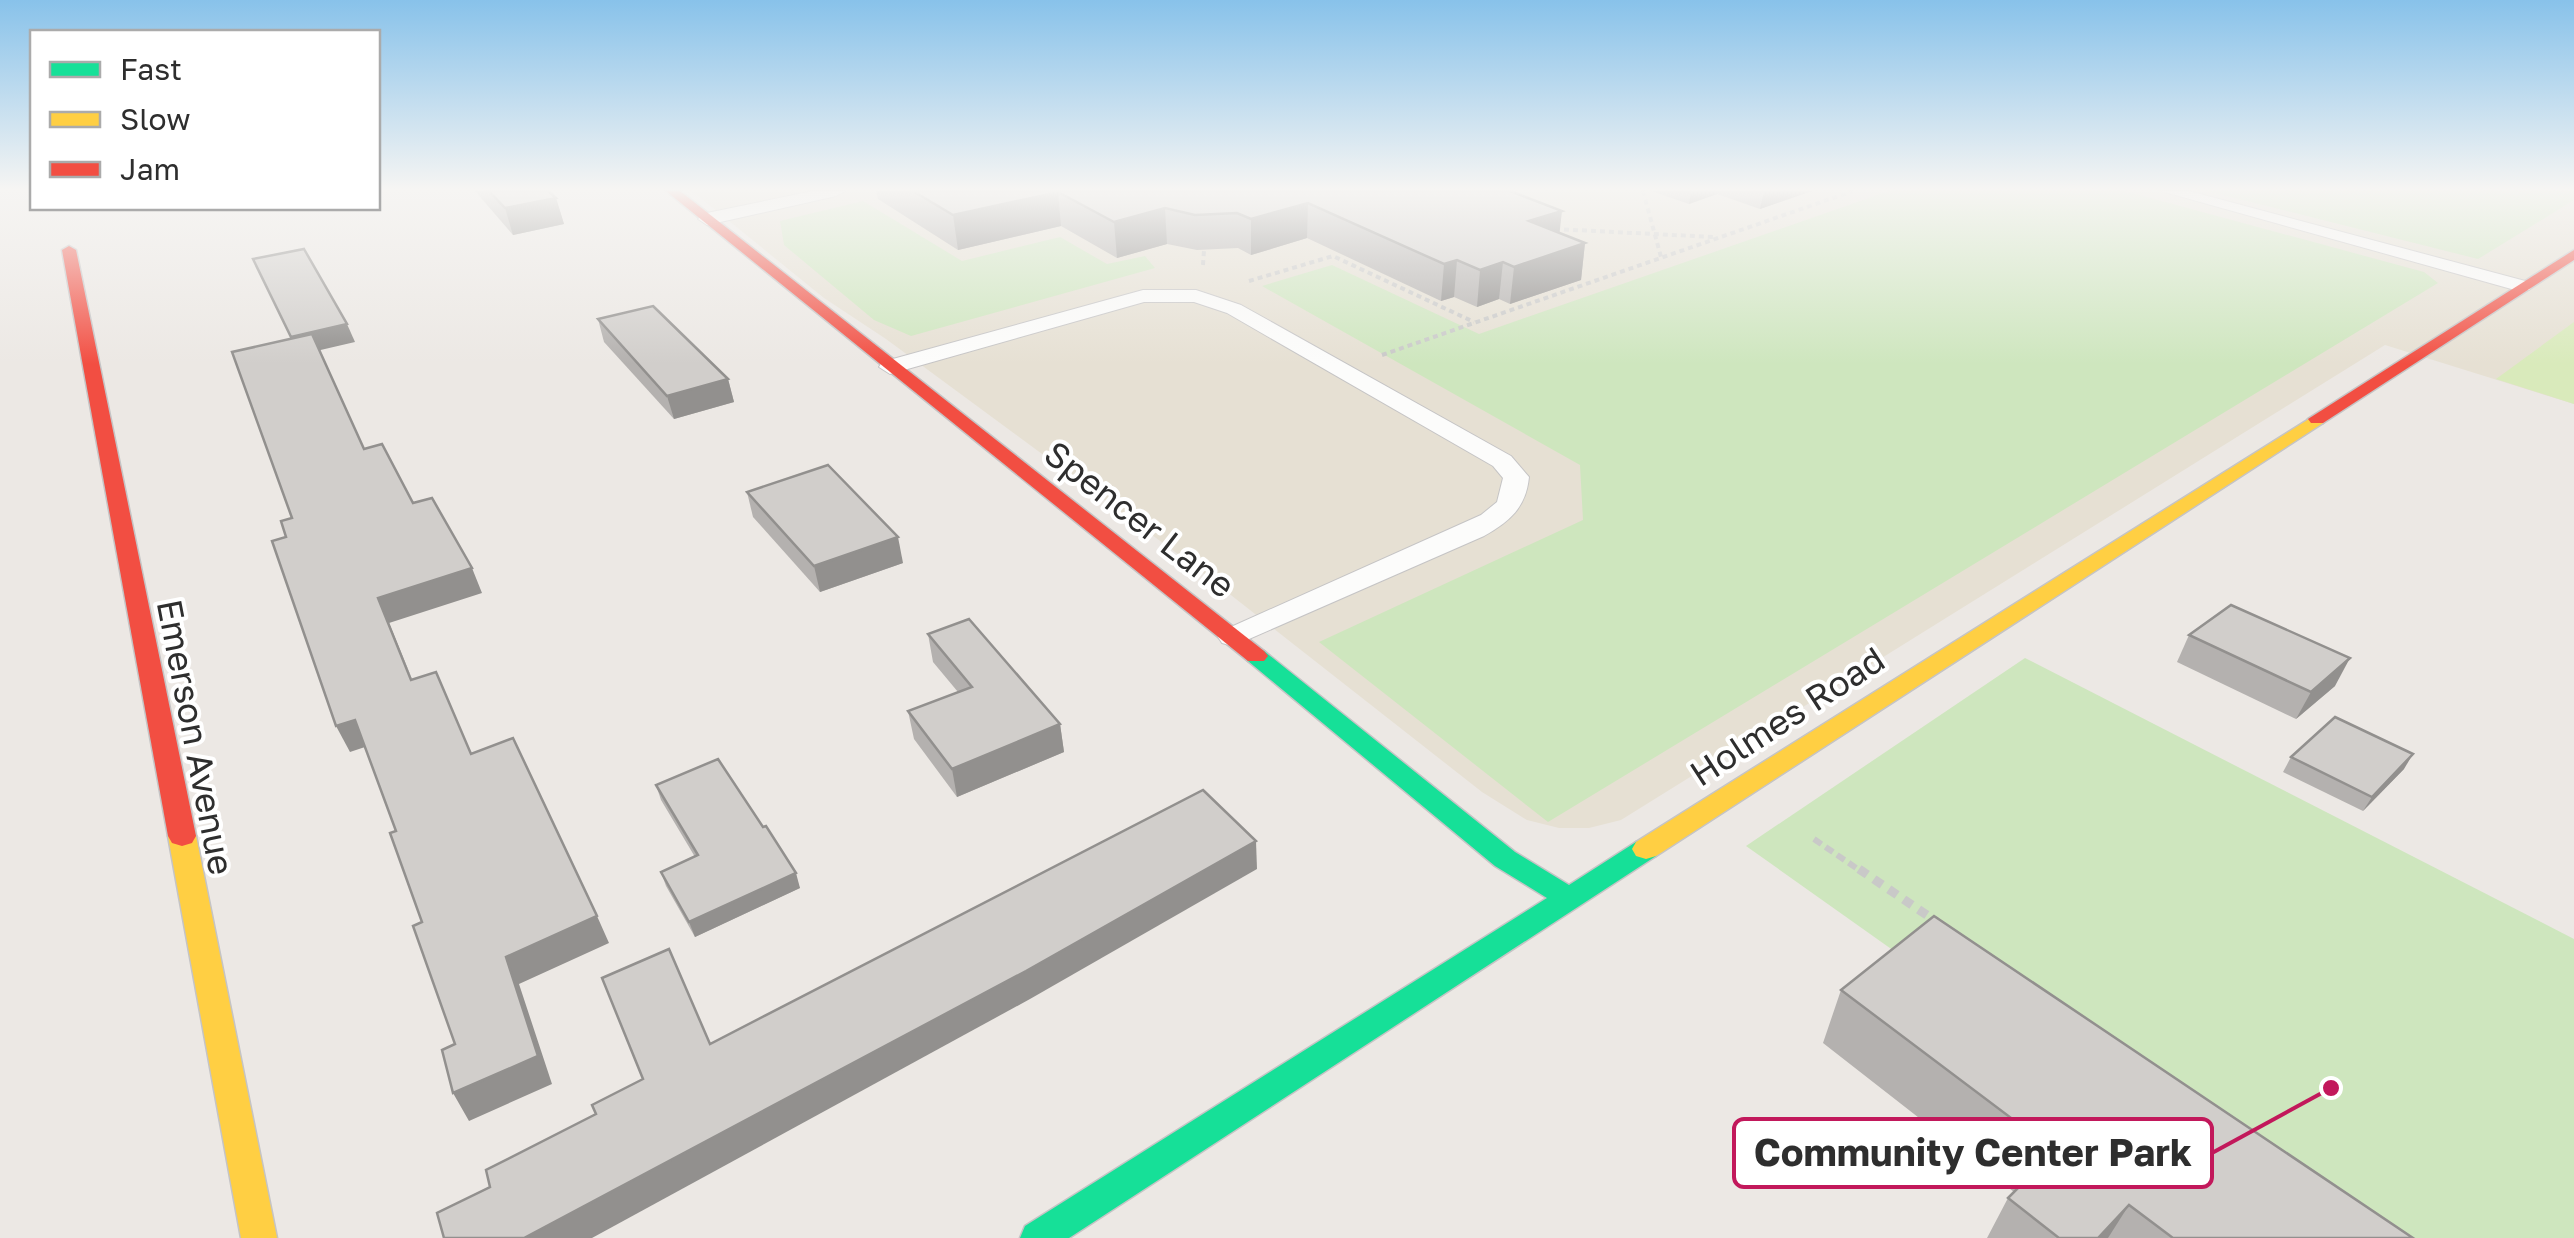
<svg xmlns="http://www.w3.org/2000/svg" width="2574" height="1238" viewBox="0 0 2574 1238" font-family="'Golos Text',sans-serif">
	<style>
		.education { fill: #e6e0d3 }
		.green { fill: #cee6be }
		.pitch { fill: #d9eabb }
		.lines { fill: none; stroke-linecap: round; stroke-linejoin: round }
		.lane-casing { stroke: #c5c4c5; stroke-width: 2 }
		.fast-casing { stroke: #c5c4c5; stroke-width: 3 }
		.slow-casing { stroke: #c5c4c5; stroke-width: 3 }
		.jam-casing { stroke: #c5c4c5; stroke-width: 3 }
		.path-far2 { stroke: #c9c9c8; stroke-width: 4; stroke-dasharray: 5 4; stroke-linecap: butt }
		.path-far1 { stroke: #c9c9c8; stroke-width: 6; stroke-dasharray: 9 5; stroke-linecap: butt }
		.path { stroke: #c9c9c8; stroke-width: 9; stroke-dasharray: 10 8; stroke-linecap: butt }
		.lane { fill: #fcfcfb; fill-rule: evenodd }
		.fast { fill: #16e098; fill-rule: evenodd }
		.slow { fill: #ffcf43; fill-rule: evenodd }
		.jam { fill: #f24e42; fill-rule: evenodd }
		.wall { fill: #b4b1af }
		.shaded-wall { fill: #92908e }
		.building { fill: #d1cecb; stroke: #92908e; stroke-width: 2.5 }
		.labels { text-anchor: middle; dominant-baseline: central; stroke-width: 8; stroke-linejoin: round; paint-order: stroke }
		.street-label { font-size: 35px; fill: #2e2e2e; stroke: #fff }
		.leader { fill: none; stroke: #c2185b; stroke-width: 4 }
		.callout-dot { fill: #c2185b; stroke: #fff; stroke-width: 4 }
		.callout { fill: #fff; stroke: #c2185b; stroke-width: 4 }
		.callout-label { font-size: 38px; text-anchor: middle; font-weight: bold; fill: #2e2e2e }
	</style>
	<rect width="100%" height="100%" fill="#ece8e4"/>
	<!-- education -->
	<polygon class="education" points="692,191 2574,191 2574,404 2385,345 1621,820 1589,828 1559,828 1527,820 1482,792 1190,563 886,339 824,298"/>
	<!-- green -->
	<g class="green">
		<polygon points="1889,191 2125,191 2424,272 2438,283 1548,822 1319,642 1583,520 1580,465 1262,286 1332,265 1479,334"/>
		<polygon points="2207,191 2574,191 2574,200 2478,259"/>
		<polygon points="863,201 962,261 1060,237 1107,264 1145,256 1155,268 911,336 874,320 784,245 780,221"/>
		<polygon points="2025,658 2574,939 2574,1238 2299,1238 1746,846"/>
	</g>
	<!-- pitch -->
	<polygon class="pitch" points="2574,322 2574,404 2496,379"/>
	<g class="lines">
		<defs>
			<g id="lane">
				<polygon points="813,191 845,191 836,196 707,225 698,219 707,213"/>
				<polygon points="2161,191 2189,191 2529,282 2532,286 2529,290 2515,290"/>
				<path d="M1143,290H1196L1241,305L1511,456L1529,477C1526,508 1509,522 1484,536L1233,646L1222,643L1218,637L1222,631L1481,515L1497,502L1503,478L1493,466L1227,313L1194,302H1144L890,374L879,367L882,362Z"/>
			</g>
			<polygon id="fast" points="1256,649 1264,651 1515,852 1569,885 1636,842 1646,839 1656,842 1660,849 1656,856 1069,1238 1020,1238 1025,1226 1547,898 1495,866 1248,661 1244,656 1248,651"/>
			<g id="slow">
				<polygon points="2317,414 2326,419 2323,423 1656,856 1646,859 1636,856 1632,849 1636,842"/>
				<polygon points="182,826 192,829 196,836 277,1238 241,1238 168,836 172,829"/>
			</g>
			<g id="jam">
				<polygon points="666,191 680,191 1264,651 1268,656 1264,661 1248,661"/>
				<polygon points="69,246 76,250 196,836 192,843 182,846 172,843 168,836 62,250"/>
				<polygon points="2574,250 2574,260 2323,423 2311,423 2308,419"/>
			</g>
		</defs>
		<!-- lane casing -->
		<use href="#lane" class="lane-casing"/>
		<!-- fast casing -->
		<use href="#fast" class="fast-casing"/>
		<!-- slow casing -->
		<use href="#slow" class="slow-casing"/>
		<!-- jam casing -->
		<use href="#jam" class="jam-casing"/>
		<!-- path-far2 -->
		<g class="path-far2">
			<polyline points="1643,191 1661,257"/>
			<polyline points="1555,229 1713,237"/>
			<polyline points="1203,265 1204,250"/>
			<polyline points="1249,281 1333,256 1474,322"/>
			<polyline points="1382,355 1853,191"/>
		</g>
		<!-- path-far1 -->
		<polyline class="path-far1" points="1814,839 1862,872"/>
		<!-- path -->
		<polyline class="path" points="1859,869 1937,922"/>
		<!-- lane -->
		<use href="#lane" class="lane"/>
		<!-- fast -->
		<use href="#fast" class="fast"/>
		<!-- slow -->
		<use href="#slow" class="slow"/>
		<!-- jam -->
		<use href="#jam" class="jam"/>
	</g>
	<!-- wall -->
	<g class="wall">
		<polygon points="475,191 548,191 556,198 564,224 513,235"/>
		<polygon points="876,191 1510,191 1559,233 1585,243 1581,280 1510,304 1499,299 1477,307 1454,297 1441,301 1307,238 1251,255 1238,248 1197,250 1167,244 1117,258 1061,226 958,250 878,199"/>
		<polygon points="1651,191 1812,191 1760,209 1717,194 1689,204"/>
		<polygon points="598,319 728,379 734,402 674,419 604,342"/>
		<polygon points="747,492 903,563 820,592 753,517"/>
		<polygon points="928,634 1060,724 1064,752 957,797 914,739 908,711 958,692 933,662"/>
		<polygon points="2189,635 2335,686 2296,719 2177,662"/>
		<polygon points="2291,757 2404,769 2363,811 2283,772"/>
		<polygon points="656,785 763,827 800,888 695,937 666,886 661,872 695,857 661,800"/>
		<polygon points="1841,990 2413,1238 1987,1238 2008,1198 2014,1192 1823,1043"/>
	</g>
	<!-- shaded-wall -->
	<g class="shaded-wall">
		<polygon points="1691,191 1718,191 1717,194 1689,204"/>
		<polygon points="1764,191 1812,191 1760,209"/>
		<polygon points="1058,192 1061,226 958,250 953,215"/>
		<polygon points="556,198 564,224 513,235 505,208"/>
		<polygon points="1308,203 1307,238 1251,255 1251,219"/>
		<polygon points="1165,208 1167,244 1117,258 1114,222"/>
		<polygon points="1562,211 1558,246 1529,221"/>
		<polygon points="1585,243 1581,280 1510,304 1514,267"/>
		<polygon points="1457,260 1454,297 1441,301 1444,264"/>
		<polygon points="1503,262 1499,299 1477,307 1480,270"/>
		<polygon points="347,324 355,342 299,355 291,337"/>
		<polygon points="728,379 734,402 674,419 667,396"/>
		<polygon points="898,537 903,563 820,592 814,566"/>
		<polygon points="472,568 482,593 389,623 423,706 378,598"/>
		<polygon points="2350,658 2335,686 2296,719 2311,692"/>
		<polygon points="355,720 368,746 350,752 336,726"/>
		<polygon points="1060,724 1064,752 957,797 952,769"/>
		<polygon points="2413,754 2404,769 2363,811 2372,797"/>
		<polygon points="1256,841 1257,869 1030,999 592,1238 524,1238"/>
		<polygon points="796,873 800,888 695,937 689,922"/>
		<polygon points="597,916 609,943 519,984 552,1084 469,1121 453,1093 506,957"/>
		<polygon points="2129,1205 2108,1238 2098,1238"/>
	</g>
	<!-- building -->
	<g class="building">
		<polygon points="489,191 548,191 556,198 505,208"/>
		<polygon points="913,191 1510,191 1562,211 1529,221 1585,243 1514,267 1503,262 1480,270 1457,260 1444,264 1308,203 1251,219 1237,213 1195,215 1165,208 1114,222 1058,192 953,215"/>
		<polygon points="304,249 347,324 291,337 253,259"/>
		<polygon points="653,306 728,379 667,396 598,319"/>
		<polygon points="312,334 364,449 382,444 413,503 432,498 472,568 378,598 411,680 436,672 471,754 513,738 597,916 506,957 538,1056 453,1093 442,1050 455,1044 413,926 422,922 390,833 396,831 355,720 336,726 272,541 286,537 281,521 292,518 232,352"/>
		<polygon points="828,465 898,537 814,566 747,492"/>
		<polygon points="2231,605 2350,658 2311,692 2189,635"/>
		<polygon points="969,619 1060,724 952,769 908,711 972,687 928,634"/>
		<polygon points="2335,717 2413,754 2372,797 2291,757"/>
		<polygon points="718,759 763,827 766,826 796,873 689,922 661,872 698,855 656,785"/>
		<polygon points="1203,790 1256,841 1026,971 524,1238 444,1238 437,1213 490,1187 486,1170 596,1114 592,1105 643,1079 602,978 669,949 710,1044"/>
		<polygon points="1934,916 2413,1238 2173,1238 2129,1205 2098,1238 2059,1238 2008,1198 2055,1151 1841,990"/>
	</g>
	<!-- sky -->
	<linearGradient id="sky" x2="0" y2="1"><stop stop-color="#88c2ea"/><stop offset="0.52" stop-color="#f6f5f3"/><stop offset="1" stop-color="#f6f5f3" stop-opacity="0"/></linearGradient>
	<rect width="2574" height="364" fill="url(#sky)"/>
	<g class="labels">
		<!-- street labels -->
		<g class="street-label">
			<text transform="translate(1140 519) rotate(38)">Spencer Lane</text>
			<text transform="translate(1787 716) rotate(-33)">Holmes Road</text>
			<text transform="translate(196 737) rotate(79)">Emerson Avenue</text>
		</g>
	</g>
	<!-- callouts -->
	<path class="leader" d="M2331 1088L2212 1153"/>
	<circle class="callout-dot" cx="2331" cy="1088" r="10"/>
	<rect class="callout" x="1734" y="1119" width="478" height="68" rx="10"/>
	<g class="callout-label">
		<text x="1973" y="1166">Community Center Park</text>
	</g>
	<!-- legend -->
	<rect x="30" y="30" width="350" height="180" fill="#ffffff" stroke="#ababab" stroke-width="2.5"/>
	<rect x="50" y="62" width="50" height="15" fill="#16e098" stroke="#ababab" stroke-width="2.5"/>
	<text x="120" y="80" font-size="30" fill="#2e2e2e">Fast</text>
	<rect x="50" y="112" width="50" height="15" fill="#ffcf43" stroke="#ababab" stroke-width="2.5"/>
	<text x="120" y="130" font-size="30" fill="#2e2e2e">Slow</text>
	<rect x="50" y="162" width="50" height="15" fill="#f24e42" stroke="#ababab" stroke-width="2.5"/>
	<text x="120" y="180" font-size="30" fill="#2e2e2e">Jam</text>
</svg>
